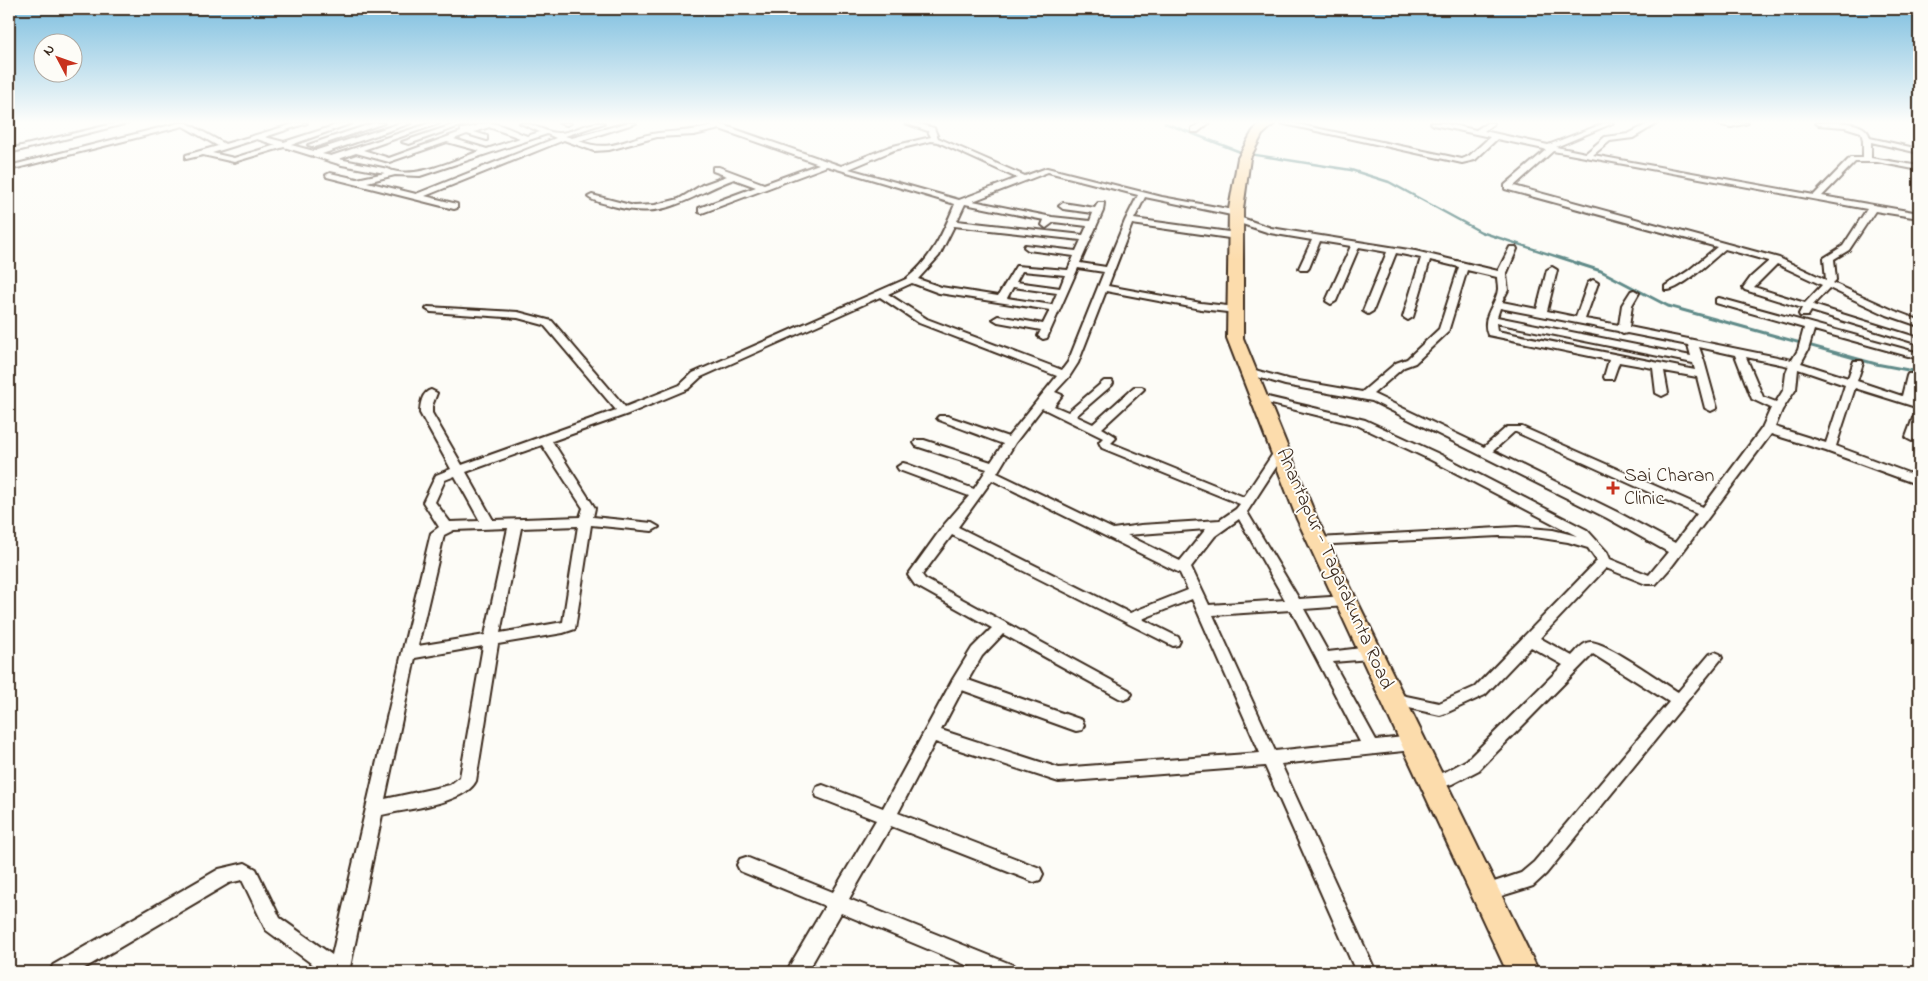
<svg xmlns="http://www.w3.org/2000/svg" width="1928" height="981" viewBox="0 0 1928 981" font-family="'Indie Flower',sans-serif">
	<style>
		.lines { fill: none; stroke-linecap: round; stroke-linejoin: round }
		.stream-far1 { stroke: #618b89; stroke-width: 2.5 }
		.stream { stroke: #618b89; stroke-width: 3 }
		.street-casing { stroke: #3b2a1e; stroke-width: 4 }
		.primary-casing { stroke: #3b2a1e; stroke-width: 4 }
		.street { fill: #fdfcf7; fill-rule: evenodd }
		.primary { fill: #fcdcac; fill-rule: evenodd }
		.poi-dot { fill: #c8321e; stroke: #fdfcf7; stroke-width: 2 }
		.labels { text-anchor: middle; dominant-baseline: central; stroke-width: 4; stroke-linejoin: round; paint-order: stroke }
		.poi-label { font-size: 20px; fill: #3b2a1e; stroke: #fdfcf7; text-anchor: start }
		.street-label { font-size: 20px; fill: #3b2a1e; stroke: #fdfcf7 }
	</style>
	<rect width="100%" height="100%" fill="#fdfcf7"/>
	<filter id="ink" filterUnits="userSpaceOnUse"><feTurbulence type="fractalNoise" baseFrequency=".02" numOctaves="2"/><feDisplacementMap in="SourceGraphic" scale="10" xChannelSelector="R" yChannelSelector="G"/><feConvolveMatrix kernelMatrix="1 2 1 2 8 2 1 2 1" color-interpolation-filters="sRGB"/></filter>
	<g filter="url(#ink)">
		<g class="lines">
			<!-- stream-far1 -->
			<polyline class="stream-far1" points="1165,123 1243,153 1351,170 1389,182 1481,232 1580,264"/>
			<!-- stream -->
			<polyline class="stream" points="1576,263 1601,271 1668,306 1876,364 1919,372"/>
			<defs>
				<g id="street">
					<polygon points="117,123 128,123 9,153 9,149"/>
					<path d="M179,123H187L225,144L297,123H307L265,137L284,142L343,123H352L291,145L314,151L401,123H411L322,154L331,156L430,123H440L363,150L389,158L461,132V129C470,129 479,124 488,123C498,122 515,132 527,136L540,132L520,123C534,123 545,133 558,133C571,134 587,121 604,123L565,136L572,138L626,123H636L579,141C613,154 626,137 658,133C677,131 694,131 713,126L708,123H717L841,166L889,147L931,137L928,131L905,123H915L934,128L938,138L1025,176L1047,168L1162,197L1239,211L1240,213L1236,216L1145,197L1134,219L1236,233L1240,236L1236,239L1132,224L1108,286L1201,303L1236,307L1241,310L1236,313L1201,309L1106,291L1078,363L1069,377L1055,392L1062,395L1054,406L1068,412L1104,381H1112L1113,383L1112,385L1076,416L1093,424L1134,387H1142L1144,389L1142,391L1102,428L1115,436L1116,438L1111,443L1244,497L1276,449L1280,448L1286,452L1247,512L1299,599L1346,596L1351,597L1353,601L1351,605L1346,606L1304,609L1328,652L1370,647L1375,649L1377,653L1375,657L1370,659L1333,662L1376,740L1413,736L1419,738L1421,743L1419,748L1413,750L1281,764L1376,972H1356L1265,766L1059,782L935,742L898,813L1040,868L1043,874L1040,880L1034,882L891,826L849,899L1013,965L1016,972H983L841,913L807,972H786L825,906L740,871L737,865L740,859L746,857L833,892L876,820L817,797L815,792L817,787L823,785L883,808L953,679L972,648L992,628L915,585L908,575L944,525L969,496L899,470L897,467L903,463L907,464L974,489L987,469L916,446L914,443L916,440H924L991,462L1003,444L939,420L937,418L939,416H947L1008,437L1057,376L919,323L880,297L701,377L688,389L628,414L552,441L595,508L593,517L652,523L659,527L652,531L591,525L575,629L563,633L498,644L476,781C465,804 405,809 382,815L349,972H323L266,930L242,880L229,883L78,972H50L53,965L219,869L245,863L256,869L280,918L332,955L402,653L431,533L439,527L423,502L436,475L451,469L420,413C420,405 422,392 431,390L437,393L432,406V413L462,465L616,410L544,325L518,318L431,312L426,309L428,307L518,312L552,321L625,407L680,385L693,373L906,279C931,260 943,233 955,204L827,166L702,213L699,212V208L756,187L734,179C688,196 667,221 613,206C605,203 594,202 588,197L592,195L634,206L655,205L679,199L702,185L727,176L713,171V167H719L764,184L819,164L720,129L694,135L657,137L609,150L594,151L564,140L425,196L457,204V208L454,209L327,177L326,175L330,173L357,179L385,173L342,165L284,147L234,162L203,155L186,159V155L218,146L183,126L9,170V166ZM489,127L520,138L487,149L454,139L467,134L487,140V136L474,132ZM547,134L556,138L416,194L367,182L395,175L420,176ZM257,139L276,145L234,158L212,153ZM931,141L938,142L1017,178L959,200L849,169L894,150ZM447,142L480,151C454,160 413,181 388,169L339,159L356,153L389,162ZM1048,172L1138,195L1125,221L1106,267L1080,263L1103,211L1104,203H1098L1095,208L1063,203L1059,206L1063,209L1093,213L1090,221L1052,217L973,201ZM965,204L1044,220L1042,225L1046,228L1054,222L1087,226L1083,235L957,221ZM954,226L1081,240L1076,251L1025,245L1024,247L1028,250L1074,256L1068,270L1016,266L998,296L941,287L918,279L939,256ZM1078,268L1104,272L1068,362L1062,370L927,319L888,294L912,283L939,293L1050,310L1043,324L998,316L993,319L998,322L1041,330L1038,336L1043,339L1047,338ZM1022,271L1065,275L1060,288L1016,282ZM1013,287L1057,293L1052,305L1007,298ZM1042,408L1103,438L1099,442L1102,448L1240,504L1236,509L1220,520L1141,525L1113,529L997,473L1015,443ZM542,445L583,508L580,517L493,520L466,472ZM455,476L480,521L450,522L435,502L445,480ZM992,480L1180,573L1188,590L1130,613L958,527ZM1239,519L1285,600L1209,605L1191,567L1215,536ZM578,526L563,622L500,633L521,528ZM508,528L485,635L418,646L444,535L454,530ZM1206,529L1180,561L1127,535ZM952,535L1173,646L1178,645L1180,641L1178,637L1142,619L1192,599L1260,753L1059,768L941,730L962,690L1076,731L1082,730L1084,725L1082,720L968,680L982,656L1003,634L1119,698L1124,700L1129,698L1132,694L1129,690L925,579L922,575ZM1291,610L1360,742L1275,751L1213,615ZM483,646L460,777L450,785L385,799L415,658Z"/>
					<polygon points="374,123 384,123 315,147 308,145"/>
					<polygon points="458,123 468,123 409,144 402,142"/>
					<polygon points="559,123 571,123 567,125"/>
					<polygon points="1201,123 1209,123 1198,132 1192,132 1192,128"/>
					<path d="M1280,123H1292L1462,159L1469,156L1490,137L1434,125L1431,123H1442L1476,130L1487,123H1494L1484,131L1548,145L1605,123H1613L1556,147L1586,153L1605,137L1628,134L1650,123H1658L1633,138L1610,141L1593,155L1814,195L1850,158H1863V140L1861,132L1845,127L1819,125L1816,123C1831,123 1866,118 1870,138L1919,149V153L1871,142V158L1919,166V170L1877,162H1855L1822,196L1919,213V218L1875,211L1849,250L1834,259L1836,280L1833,283L1895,311L1919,320V326L1887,315L1829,288L1813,305L1919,338V344L1811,311L1808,316H1800L1799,314L1802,308L1745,290L1743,288L1751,277L1769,261L1725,249C1713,259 1679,292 1665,290V286L1688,271L1717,247L1505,189V185L1546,150L1544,149L1497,139L1475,160L1462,163ZM1553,151L1867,209L1843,246L1824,258L1826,280L1779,258L1514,186ZM1777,264L1822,285L1805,303L1754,287Z"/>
					<polygon points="1713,123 1748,123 1731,127"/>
					<path d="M1236,216L1271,228L1415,251L1498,271L1510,247H1516L1517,249L1506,275L1508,290L1502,302L1537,309L1547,270L1552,267L1557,270L1547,311L1576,317L1588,283L1593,280L1598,283L1585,319L1619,325L1622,305L1631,291L1634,290L1639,293L1632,305L1629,327L1792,360L1798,350L1804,328L1716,303V299L1719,298L1919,353V359L1814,330L1808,350L1801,363L1848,378L1854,361H1862L1863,363L1857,381L1902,396L1907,376L1908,374H1916L1917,376L1913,399L1919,401V408L1855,388L1836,446L1919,477V485L1826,451L1771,434L1672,566L1656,584H1646L1606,568L1540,638L1572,656C1576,652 1583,642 1590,642C1605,641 1662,682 1678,692L1710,654L1715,652L1720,654L1722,658L1546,874L1533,886L1527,888L1485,901L1479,899L1476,893L1479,887L1521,873L1534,862L1669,702L1593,654L1479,770L1452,784L1432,790L1426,788L1424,783L1426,778L1447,771L1467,760L1563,665L1531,647L1485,695L1446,713L1440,715L1387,703L1384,699L1387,695L1392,693L1439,703L1475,687L1597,561L1588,548L1568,542L1535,537L1499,536L1313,545L1311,542L1313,539L1318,538L1517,527L1553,530L1577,536L1431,460L1357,425L1255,400L1253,398L1259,395L1365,420L1439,454L1587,530L1607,552L1610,559L1649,575L1668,552L1607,518L1372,401L1285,385L1244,373L1243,371L1248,368L1287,379L1362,392L1396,363L1407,359L1439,329L1459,267L1430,260L1413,317L1408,320L1403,317L1421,258L1396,253L1373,311L1368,314L1363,311L1387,252L1359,247L1336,301L1331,304L1326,301L1351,246L1320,241L1309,268L1307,270H1301L1299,268L1312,240L1270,233L1233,221V217ZM1467,270L1497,277C1497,280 1498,285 1498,289C1497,304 1480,316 1488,335L1609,360L1604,377L1605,379H1613L1619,362L1653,368L1656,393L1662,396L1668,393L1664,371L1697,377L1705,408L1711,411L1717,408L1704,361L1699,347L1735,355L1752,399L1771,408L1762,428L1703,507L1522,427H1507L1484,447L1373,394L1404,367L1415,363L1448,332ZM1500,308L1618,331L1623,334L1627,333L1688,345L1691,356L1497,317ZM1496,323L1693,363L1695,370L1497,331ZM1746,357L1789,366L1786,373L1784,389L1776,402L1763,397ZM1798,369L1845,385L1826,443L1775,427L1782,410L1796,389ZM1514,432H1516L1697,514L1675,543L1617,512L1493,451Z"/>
					<polygon points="1919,415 1918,437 1912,441 1908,439 1906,437 1913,418"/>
				</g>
				<polygon id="primary" points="1262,123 1275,123 1262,135 1250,158 1243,209 1243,338 1317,519 1539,972 1507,972 1297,519 1227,338 1229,209 1238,158 1253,131"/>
			</defs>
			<!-- street casing -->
			<use href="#street" class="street-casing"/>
			<!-- primary casing -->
			<use href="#primary" class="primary-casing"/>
			<!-- street -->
			<use href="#street" class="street"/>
			<!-- primary -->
			<use href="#primary" class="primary"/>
		</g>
	</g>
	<!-- sky -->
	<linearGradient id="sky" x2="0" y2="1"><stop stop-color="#7cbedf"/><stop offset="0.47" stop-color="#fefefb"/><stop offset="1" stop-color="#fefefb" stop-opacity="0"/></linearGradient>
	<rect width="1928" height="260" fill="url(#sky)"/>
	<!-- markers -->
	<path class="poi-dot" d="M1610.5 480.5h5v5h5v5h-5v5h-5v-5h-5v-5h5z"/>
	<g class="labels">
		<!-- poi labels -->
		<g class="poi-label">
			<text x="1624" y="476">Sai Charan<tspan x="1624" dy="23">Clinic</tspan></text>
		</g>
		<!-- street labels -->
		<g class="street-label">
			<text transform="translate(1334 569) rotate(66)">Anantapur - Tagarakunta Road</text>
		</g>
	</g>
	<!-- margin -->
	<rect width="1928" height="981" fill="none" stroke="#fdfcf7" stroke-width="30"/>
	<rect x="15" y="15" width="1898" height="951" fill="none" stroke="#3b2a1e" stroke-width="2" filter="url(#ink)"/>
	<!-- north arrow -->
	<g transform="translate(58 58) rotate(311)"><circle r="24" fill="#fdfcf7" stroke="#afa8a0"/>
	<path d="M0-4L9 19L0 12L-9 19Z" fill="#c8321e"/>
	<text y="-8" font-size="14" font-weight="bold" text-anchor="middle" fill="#3b2a1e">N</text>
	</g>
</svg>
